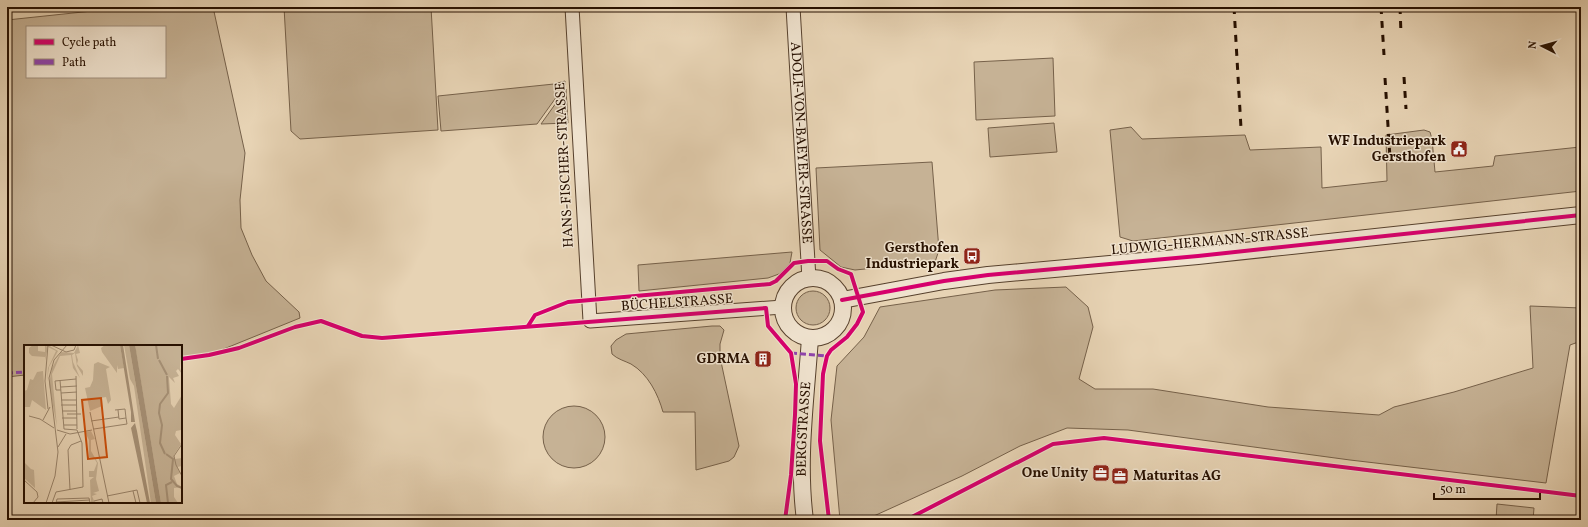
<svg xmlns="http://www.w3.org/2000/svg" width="1588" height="527" viewBox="0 0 1588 527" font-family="Vollkorn,serif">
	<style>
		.green { fill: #c6b295; stroke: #76614a; fill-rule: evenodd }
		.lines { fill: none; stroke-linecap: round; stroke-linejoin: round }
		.minor-casing { stroke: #57412d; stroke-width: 15 }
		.tertiary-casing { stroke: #57412d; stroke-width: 18 }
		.minor { stroke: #efe2ce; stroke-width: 13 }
		.tertiary { stroke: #efe2ce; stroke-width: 16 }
		.rail { stroke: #271000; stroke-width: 3; stroke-dasharray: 7 7; stroke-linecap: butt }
		.quiet { stroke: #8e44ad; stroke-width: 3; stroke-dasharray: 6 3; stroke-linecap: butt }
		.cycleway-casing { stroke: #efe2ce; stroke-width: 6 }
		.cycleway { stroke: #d6006c; stroke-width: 4 }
		.labels { text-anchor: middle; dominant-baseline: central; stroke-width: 3; stroke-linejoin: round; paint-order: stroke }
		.poi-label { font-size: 14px; font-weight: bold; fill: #271000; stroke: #efe2ce; text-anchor: end }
		.street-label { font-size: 14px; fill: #271000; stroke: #efe2ce }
		.inset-river { fill: none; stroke: #a69177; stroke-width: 2 }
		.inset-road { fill: none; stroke: #9a856c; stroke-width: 1 }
		.view { fill: #cb4e0a; fill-opacity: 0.15; stroke: #cb4e0a; stroke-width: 2 }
		.inset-edge { fill: none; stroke: #271000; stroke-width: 2 }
	</style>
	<rect width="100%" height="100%" fill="#e7d3b4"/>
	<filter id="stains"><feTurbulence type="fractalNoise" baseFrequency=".005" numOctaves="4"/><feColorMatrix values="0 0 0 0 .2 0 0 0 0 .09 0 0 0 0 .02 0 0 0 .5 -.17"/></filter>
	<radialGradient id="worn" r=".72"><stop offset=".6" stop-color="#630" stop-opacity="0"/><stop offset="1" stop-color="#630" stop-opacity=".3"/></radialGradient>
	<!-- green -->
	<g class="green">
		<path d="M130,7H213L245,153L240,200L241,228L252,255L266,281L299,312L300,318L209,355L181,358V346H25V375L7,377V20ZM27,27H165V77H27Z"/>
		<polygon points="284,7 431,7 438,130 300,139 291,131"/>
		<polygon points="1053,58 1055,116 976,120 974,62"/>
		<polygon points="565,81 565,85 537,124 441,131 438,96 554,84"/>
		<polygon points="566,89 568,123 541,124"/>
		<polygon points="1054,123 1057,152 990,157 988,128"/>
		<polygon points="1131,127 1142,139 1245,135 1250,150 1321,147 1322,188 1387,181 1386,135 1424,130 1430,132 1432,139 1435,172 1493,166 1495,156 1580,147 1581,191 1133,241 1120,237 1110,130"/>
		<polygon points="932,162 939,250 935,262 855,270 841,267 820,250 816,168"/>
		<polygon points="792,252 790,263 779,274 768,278 639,291 638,265"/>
		<polygon points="1066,287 1088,307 1093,327 1079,379 1095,389 1153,389 1268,407 1379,415 1394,407 1454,392 1533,368 1530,306 1581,308 1581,341 1570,345 1546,483 1350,460 1128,430 1067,428 1020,446 962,476 865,520 840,520 831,420 837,366 864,337 880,307 995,290"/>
		<circle cx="813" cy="308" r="17"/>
		<path d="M712,326H720L724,330L720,344V357L739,446L734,457L729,461L696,470L695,412H663C658,394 648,374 631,364C625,361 617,359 612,354L611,346L616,340L626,334Z"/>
		<circle cx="574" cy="437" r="31"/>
		<polygon points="1497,504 1534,508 1533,520 1496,520"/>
	</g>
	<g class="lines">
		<defs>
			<g id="minor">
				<polyline points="572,7 590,321 783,307"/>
				<path id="s1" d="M793,7L809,279"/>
			</g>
			<g id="tertiary">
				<circle cx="813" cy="308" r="30"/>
				<polyline points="842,300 944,281 988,275 1198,256 1581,215"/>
				<path id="s2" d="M805,520C797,460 806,398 810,338"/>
			</g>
		</defs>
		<!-- minor casing -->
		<use href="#minor" class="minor-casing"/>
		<!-- tertiary casing -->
		<use href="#tertiary" class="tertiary-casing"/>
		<!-- minor -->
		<use href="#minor" class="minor"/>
		<!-- tertiary -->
		<use href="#tertiary" class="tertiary"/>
		<!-- rail -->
		<g class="rail">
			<polyline points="1234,7 1241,128"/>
			<polyline points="1381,7 1384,55"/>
			<polyline points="1400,7 1401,34"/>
			<polyline points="1404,77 1406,109"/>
			<polyline points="1385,78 1390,158"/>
		</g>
		<!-- quiet -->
		<g class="quiet">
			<polyline points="791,353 827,356"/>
			<polyline points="7,373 25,372"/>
		</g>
		<defs>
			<g id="cycleway">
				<polyline points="842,300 944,281 988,275 1198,256 1581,215"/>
				<polyline points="528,326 535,315 568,302 770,284 776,281 794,263 808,261 827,261 838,269 851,274 863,312 857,324 847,337 831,350 827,356 823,374 820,441 829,520"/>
				<polyline points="181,359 209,355 239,348 295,327 321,321 362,336 382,338 766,308 768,326 791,353 796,384 795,415 791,475 785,520"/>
				<polyline points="906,520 1053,444 1104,438 1581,496"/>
			</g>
		</defs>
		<!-- cycleway casing -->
		<use href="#cycleway" class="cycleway-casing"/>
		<!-- cycleway -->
		<use href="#cycleway" class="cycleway"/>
	</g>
	<!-- icons -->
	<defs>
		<symbol id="civic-square" viewBox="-11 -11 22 22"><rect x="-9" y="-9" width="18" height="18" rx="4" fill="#8f2418" stroke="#efe2ce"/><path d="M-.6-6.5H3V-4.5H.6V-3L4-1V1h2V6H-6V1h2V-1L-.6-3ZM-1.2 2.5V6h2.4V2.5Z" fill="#fff"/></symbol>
		<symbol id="bus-square" viewBox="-11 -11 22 22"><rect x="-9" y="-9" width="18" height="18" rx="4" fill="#8f2418" stroke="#efe2ce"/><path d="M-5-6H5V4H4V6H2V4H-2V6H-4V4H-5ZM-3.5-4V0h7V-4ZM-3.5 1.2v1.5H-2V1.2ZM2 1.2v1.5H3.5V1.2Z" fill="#fff"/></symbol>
		<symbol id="building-square" viewBox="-11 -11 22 22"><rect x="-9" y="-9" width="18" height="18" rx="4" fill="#8f2418" stroke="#efe2ce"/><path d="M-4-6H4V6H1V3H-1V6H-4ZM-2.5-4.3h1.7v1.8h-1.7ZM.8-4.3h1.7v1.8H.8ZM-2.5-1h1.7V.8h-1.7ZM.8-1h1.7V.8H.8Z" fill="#fff"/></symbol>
		<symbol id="office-square" viewBox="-11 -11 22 22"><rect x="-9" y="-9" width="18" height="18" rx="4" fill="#8f2418" stroke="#efe2ce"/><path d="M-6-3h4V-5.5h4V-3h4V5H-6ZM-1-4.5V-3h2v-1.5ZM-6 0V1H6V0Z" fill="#fff"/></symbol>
	</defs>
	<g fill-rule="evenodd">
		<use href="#civic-square" x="1449" y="139" width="20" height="20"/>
		<use href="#bus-square" x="962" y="246" width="20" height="20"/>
		<use href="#building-square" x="753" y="349" width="20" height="20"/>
		<use href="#office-square" x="1091" y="463" width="20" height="20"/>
		<use href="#office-square" x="1110" y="466" width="20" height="20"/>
	</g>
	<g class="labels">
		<!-- poi labels -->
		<g class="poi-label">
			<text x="1446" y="141">WF Industriepark<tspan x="1446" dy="16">Gersthofen</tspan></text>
			<text x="959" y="248">Gersthofen<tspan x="959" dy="16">Industriepark</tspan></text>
			<text x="750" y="359">GDRMA</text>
			<text x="1088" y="473">One Unity</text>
			<text x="1133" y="476" text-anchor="start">Maturitas AG</text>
		</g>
		<!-- street labels -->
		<g class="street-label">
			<text stroke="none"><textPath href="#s1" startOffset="136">ADOLF-VON-BAEYER-STRASSE</textPath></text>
			<text transform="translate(565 165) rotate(-93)">HANS-FISCHER-STRASSE</text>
			<text transform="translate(1210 242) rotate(-5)">LUDWIG-HERMANN-STRASSE</text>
			<text transform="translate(677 303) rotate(-4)">BÜCHELSTRASSE</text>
			<text stroke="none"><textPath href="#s2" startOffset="91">BERGSTRASSE</textPath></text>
		</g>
	</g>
	<!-- overview -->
	<g transform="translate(24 345)">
		<rect width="158" height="158" fill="#e7d3b4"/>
		<path d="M9,0H14V6L21,7V0H23L22,3L24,0L34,6L25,22L23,36L24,23L32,6L24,2L21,15V12L8,11L5,8V3ZM54,0L56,8L52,9L54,15L53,19L59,26V31L53,21L51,8L48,10L49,17L56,33L49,23L47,10L36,11L28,29L33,82L25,39L28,23L37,7L50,8ZM81,0H96L100,23L94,24L93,20V28L78,7L77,3ZM100,0H105L132,158H127L110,41L106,34ZM111,0H158L156,23L158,29L154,24L152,26L155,31L149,33L151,38L145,32L147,59L150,63L158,50L157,85L152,86L151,90L157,99L150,110L151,114L158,113V121L153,122L156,128L150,131L153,139L158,142L150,143V152L154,158H137ZM74,17L86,22L82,24L87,55L84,59L82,52L76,53L78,61L66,66L61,43L66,42L69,35L70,19ZM19,26L22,65L8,55L6,62H1L0,46L3,45L6,34L9,35L13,27ZM67,86L71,94L67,95V106L74,118L72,134L75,146L69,148L73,149L68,151L71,158H67L66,135L70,132H65V126H70L73,118L70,113L65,112V95L61,87ZM0,117L7,124L10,125L11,143L0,133Z" fill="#c6b295"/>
		<path d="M96,0H99L111,77H107V67ZM105,0H111L112,5L137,158H132ZM111,78L113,86L126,158H123L107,83Z" fill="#a69177"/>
		<path class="inset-river" d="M132,0L134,14M135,15L143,30M141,109L136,98L138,80L135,68L136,59L144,48L143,31M142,109L149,114L147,134L153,141L158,143M144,158L142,140L148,137"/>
		<path class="inset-road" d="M24,0L21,36L24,64M27,0L42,7L50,5L52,0M52,31L53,84M36,35L40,84L53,85M37,42L53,41M37,45H32L31,36L52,34M37,48L53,47M37,55H53M37,60H53M91,65L101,64L102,73L95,74L94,65M38,66H53M66,67L85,158M43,69H57M5,71L16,74L30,83M38,73H53M19,75L26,62M67,76L95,72M40,80H53M70,84L103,79L102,73M33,85L46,89L68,85M158,99L150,111L152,120L158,131M34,102L42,89M0,135L13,147L14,152L9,158M46,145L44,105L47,100L57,96M109,146L112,158M83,151L113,145L116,158M70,156L78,154L79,158M32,157L66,155M22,158L31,131L34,107L25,33L30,15L43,0M28,158L32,147L59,142L58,98L53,85M32,158L33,154L65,153L66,158"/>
		<path class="view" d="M77,53L83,112L64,114L58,55Z"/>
		<rect width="158" height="158" class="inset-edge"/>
	</g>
	<!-- margin -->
	<rect width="1588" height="527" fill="none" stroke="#e7d3b4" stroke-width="24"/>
	<rect x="8" y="8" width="1572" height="511" fill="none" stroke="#271000" stroke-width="2"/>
	<rect x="12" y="12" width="1564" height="503" fill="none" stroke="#271000"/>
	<!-- legend -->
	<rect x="26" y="26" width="140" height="52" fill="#efe2ce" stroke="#9f8e7c"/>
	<rect x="34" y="39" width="20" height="6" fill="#d6006c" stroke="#9f8e7c"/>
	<text x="62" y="46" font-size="12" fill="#271000">Cycle path</text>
	<rect x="34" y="59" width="20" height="6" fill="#8e44ad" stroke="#9f8e7c"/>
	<text x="62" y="66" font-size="12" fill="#271000">Path</text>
	<!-- north arrow -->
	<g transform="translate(1542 46) rotate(276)" stroke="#efe2ce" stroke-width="3" paint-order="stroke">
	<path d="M0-3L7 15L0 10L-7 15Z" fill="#271000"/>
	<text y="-6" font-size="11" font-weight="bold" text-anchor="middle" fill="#271000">N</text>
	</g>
	<!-- scale -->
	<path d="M1434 493v6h106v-6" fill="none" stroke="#271000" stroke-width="2"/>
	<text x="1440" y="493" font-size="12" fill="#271000" stroke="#efe2ce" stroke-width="3" paint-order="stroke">50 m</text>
	<rect width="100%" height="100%" filter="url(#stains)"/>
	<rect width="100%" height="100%" fill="url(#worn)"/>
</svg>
